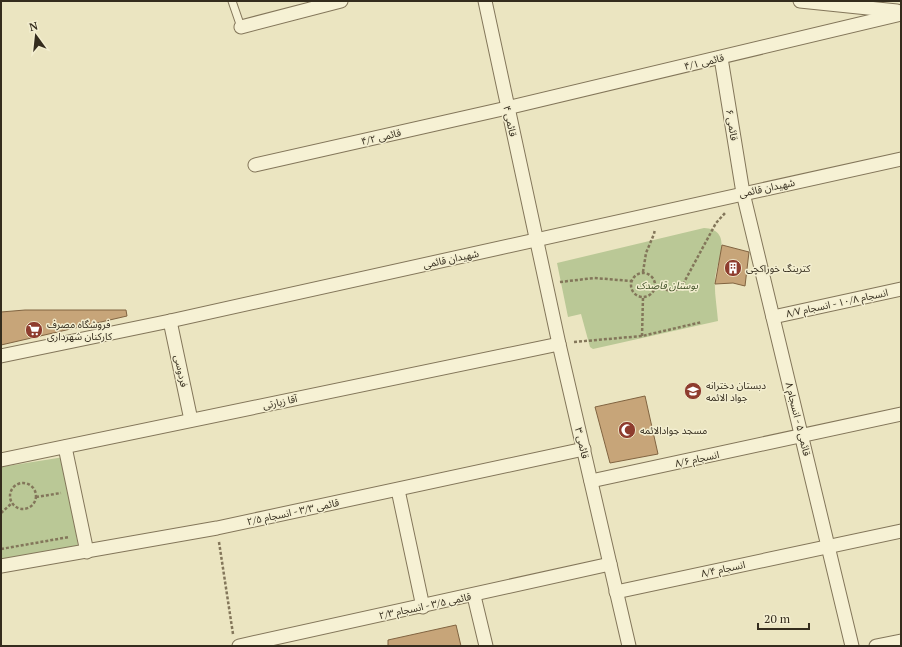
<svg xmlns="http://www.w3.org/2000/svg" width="902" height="647" viewBox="0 0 902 647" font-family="'PT Serif','Noto Sans Arabic',serif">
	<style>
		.green { fill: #bac896 }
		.building { fill: #c7a579; stroke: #816441 }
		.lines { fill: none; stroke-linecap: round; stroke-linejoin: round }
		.lane-casing { stroke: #83765a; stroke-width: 9 }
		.street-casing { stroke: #83765a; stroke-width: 15 }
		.path { stroke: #83765a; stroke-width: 2.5; stroke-dasharray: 3 2; stroke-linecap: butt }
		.lane { stroke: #f6f1d4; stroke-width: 7 }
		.street { stroke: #f6f1d4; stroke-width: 13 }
		.labels { text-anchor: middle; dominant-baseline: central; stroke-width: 3; stroke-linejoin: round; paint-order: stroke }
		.street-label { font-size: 10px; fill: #342c1d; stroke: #f3eed0 }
		.poi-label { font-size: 10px; fill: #342c1d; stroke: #f3eed0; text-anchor: start }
		.park-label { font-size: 10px; font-style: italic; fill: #3e4f25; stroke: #f3eed0 }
	</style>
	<rect width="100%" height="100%" fill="#ebe5c1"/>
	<!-- green -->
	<g class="green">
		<path d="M704,228C734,230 717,260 715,278C714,292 717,307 718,321L593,349L590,347L581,314L568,317L557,263Z"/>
		<polygon points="64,457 78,546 1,559 1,467"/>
	</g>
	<!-- building -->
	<g class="building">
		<polygon points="722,245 749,252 745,286 733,283 715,284"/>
		<polygon points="25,310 126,310 127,316 1,345 1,312"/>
		<polygon points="645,396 658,454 610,463 595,407"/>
		<polygon points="456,625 461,646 388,646 388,640"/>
	</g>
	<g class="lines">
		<defs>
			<polyline id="lane" points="232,1 241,27"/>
			<g id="street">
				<polyline points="485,1 559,344 629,646"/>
				<polyline points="800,1 897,11"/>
				<polyline points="241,27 341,1"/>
				<polyline points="721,58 743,193 852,646"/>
				<polyline points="255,165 507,108 901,14"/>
				<polyline points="773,317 901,289"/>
				<polyline points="170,321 191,420"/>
				<polyline points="1,356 170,321 901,159"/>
				<polyline points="65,447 87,552"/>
				<polyline points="1,460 559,344"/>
				<polyline points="591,481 901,414"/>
				<polyline points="398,490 423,607"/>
				<polyline points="1,566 217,528 584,449"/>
				<polyline points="616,592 901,531"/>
				<polyline points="474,596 486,646"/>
				<polyline points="239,646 610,564"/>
				<polyline points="876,646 901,641"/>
			</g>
		</defs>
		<!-- lane casing -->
		<use href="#lane" class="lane-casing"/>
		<!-- street casing -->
		<use href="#street" class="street-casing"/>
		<!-- path -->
		<g class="path">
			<polyline points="643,272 646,253 654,234 655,229"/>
			<circle cx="643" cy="285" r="12"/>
			<polyline points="560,282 594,278 631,281"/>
			<polyline points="656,288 673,291 681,288 716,223 725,213"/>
			<polyline points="642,336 643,297"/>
			<polyline points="574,342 642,336 702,322"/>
			<circle cx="23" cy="496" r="13"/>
			<polyline points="36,497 61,493"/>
			<polyline points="1,513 12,503"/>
			<polyline points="219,542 233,634"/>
			<polyline points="1,549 69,537"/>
		</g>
		<!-- lane -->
		<use href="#lane" class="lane"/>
		<!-- street -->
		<use href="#street" class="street"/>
	</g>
	<!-- icons -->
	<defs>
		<symbol id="building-disc" viewBox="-11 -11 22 22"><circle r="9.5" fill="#8e3c2e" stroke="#f3eed0"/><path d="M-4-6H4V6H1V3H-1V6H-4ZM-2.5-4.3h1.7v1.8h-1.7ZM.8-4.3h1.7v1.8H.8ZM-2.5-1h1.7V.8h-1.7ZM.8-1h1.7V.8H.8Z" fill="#fff"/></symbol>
		<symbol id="supermarket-disc" viewBox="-11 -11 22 22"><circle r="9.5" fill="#8e3c2e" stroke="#f3eed0"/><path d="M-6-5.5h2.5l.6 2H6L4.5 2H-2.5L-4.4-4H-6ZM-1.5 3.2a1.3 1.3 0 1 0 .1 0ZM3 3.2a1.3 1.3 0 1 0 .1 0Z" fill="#fff"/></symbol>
		<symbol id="school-disc" viewBox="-11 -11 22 22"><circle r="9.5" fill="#8e3c2e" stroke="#f3eed0"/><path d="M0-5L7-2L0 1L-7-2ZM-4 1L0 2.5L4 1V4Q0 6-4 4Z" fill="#fff"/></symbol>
		<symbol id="mosque-disc" viewBox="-11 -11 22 22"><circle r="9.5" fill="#8e3c2e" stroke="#f3eed0"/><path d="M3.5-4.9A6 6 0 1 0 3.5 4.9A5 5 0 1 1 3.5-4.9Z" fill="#fff"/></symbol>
	</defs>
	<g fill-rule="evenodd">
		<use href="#building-disc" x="723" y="258" width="20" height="20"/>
		<use href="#supermarket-disc" x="24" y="320" width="20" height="20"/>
		<use href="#school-disc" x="683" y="381" width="20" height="20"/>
		<use href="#mosque-disc" x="617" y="420" width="20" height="20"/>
	</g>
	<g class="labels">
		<!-- street labels -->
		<g class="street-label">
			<text transform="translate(704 62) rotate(-13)">قائمی ۴/۱</text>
			<text transform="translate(510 121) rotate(78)">قائمی ۴</text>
			<text transform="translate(732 125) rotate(81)">قائمی ۶</text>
			<text transform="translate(381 137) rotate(-13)">قائمی ۴/۲</text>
			<text transform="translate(767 188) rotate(-12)">شهیدان قائمی</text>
			<text transform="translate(451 259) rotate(-12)">شهیدان قائمی</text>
			<text transform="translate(837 303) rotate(-12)">انسجام ۱۰/۸ - انسجام ۸/۷</text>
			<text transform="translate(181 371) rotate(78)">فردوسی</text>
			<text transform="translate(280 402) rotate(-12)">آقا زیارتی</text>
			<text transform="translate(798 419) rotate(76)">قائمی ۵ - انسجام ۸</text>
			<text transform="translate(582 443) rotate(77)">قائمی ۳</text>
			<text transform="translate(697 459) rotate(-12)">انسجام ۸/۶</text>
			<text transform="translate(293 512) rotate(-12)">قائمی ۳/۳ - انسجام ۲/۵</text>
			<text transform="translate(723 569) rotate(-12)">انسجام ۸/۴</text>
			<text transform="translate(425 606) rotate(-12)">قائمی ۳/۵ - انسجام ۲/۳</text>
		</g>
		<!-- poi labels -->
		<g class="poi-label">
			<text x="746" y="268">کترینگ خوراکچی</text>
			<text x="47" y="324">فروشگاه مصرف<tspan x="47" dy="12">کارکنان شهرداری</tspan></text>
			<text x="706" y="385">دبستان دخترانه<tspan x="706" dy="12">جواد الائمه</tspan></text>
			<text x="640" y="430">مسجد جوادالائمه</text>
		</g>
		<!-- park labels -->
		<g class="park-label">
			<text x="667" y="285">بوستان قاصدک</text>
		</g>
	</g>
	<!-- border -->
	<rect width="902" height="647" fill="none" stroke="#342c1d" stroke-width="4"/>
	<!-- north arrow -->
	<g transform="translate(36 36) rotate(345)" stroke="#f3eed0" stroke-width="3" paint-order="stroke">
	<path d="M0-3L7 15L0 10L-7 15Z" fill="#342c1d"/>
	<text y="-6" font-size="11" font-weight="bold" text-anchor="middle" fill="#342c1d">N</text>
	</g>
	<!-- scale -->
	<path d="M758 623v6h51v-6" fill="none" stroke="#342c1d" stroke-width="2"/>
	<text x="764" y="623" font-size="12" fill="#342c1d" stroke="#f3eed0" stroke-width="3" paint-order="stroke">20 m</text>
</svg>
